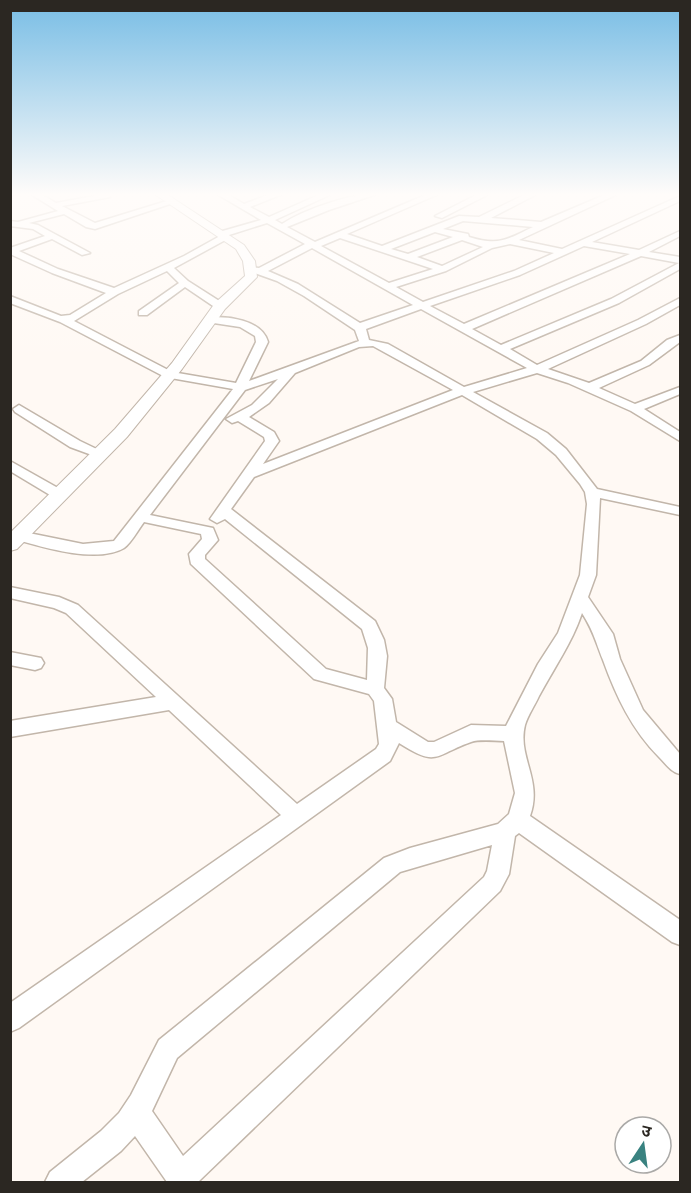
<svg xmlns="http://www.w3.org/2000/svg" width="691" height="1193" viewBox="0 0 691 1193" font-family="Arial,'Noto Sans Devanagari',sans-serif">
	<style>
		.lines { fill: none; stroke-linecap: round; stroke-linejoin: round }
		.minor-casing { stroke: #c2b6aa; stroke-width: 3 }
		.tertiary-casing { stroke: #c2b6aa; stroke-width: 2 }
		.minor { fill: #fff; fill-rule: evenodd }
		.tertiary { fill: #fff; fill-rule: evenodd }
	</style>
	<rect width="100%" height="100%" fill="#fff9f4"/>
	<g class="lines">
		<defs>
			<g id="minor">
				<polygon points="10,193 19,193 10,196"/>
				<path d="M29,193H39L56,203L110,193V197L62,206L95,223L173,199V203L95,229L86,227L64,214L29,223L38,225L90,253L82,255L52,239L19,251L58,269L114,288L184,256L220,236L219,232L261,220L215,193H225L244,204L273,193H285L250,207L269,217L323,193H334L275,220L282,224C305,209 352,193 380,193L329,210L287,227L315,242L430,193H441L347,234L382,246L459,216L479,217L528,193H539L491,218L541,222L609,193H620L519,240L562,249L680,196V201L592,242L639,250L680,231V236L649,252L680,257V269L619,303L510,349L537,365L638,320L680,298V305L646,324L548,369L589,383L641,361L667,340L680,335V342L649,365L599,388L635,404L680,387V394L644,409L680,432V441L631,411L568,383L537,373L473,392L547,433L566,449L597,489L680,507V515L600,498L596,575L588,597L613,634L620,659L643,710L680,754V774C671,772 666,764 659,757C632,730 616,696 603,660C595,640 594,632 582,613C572,643 554,668 539,696C535,705 528,715 525,725C517,757 543,780 530,816L680,920V945L672,942L519,833L515,836L509,874L500,891L198,1182H167L135,1136L121,1151L82,1182H45L50,1172L101,1131L119,1113L131,1095L159,1040L384,858L410,848L498,824L509,814L515,793L504,741C494,741 480,739 471,742C434,755 438,768 399,743L390,761L19,1028L10,1032V1003L281,815L169,710L10,737V721L156,697L66,613L54,608L10,598V587L59,597L78,605L297,804L376,749L379,744L374,701L369,694L314,679L191,564L189,554L202,539L201,534L144,522C138,530 131,543 124,548C97,564 42,547 14,539L11,536L19,531L83,544L114,541L233,389L165,377L60,322L10,303V296L61,316L70,315L106,293L52,273L10,254V248L45,236L33,229L10,226V221L18,222L58,211ZM463,221L533,227C506,240 499,246 469,237L468,234L443,229ZM267,223L305,244L259,268L249,267V271L277,281L304,296L355,330L359,341L249,381L268,342C262,320 227,315 207,318V322L240,327L255,336L256,342L236,383L172,372L74,321L118,294L167,271L179,283L139,311V315H147L185,287L216,308H224V304L188,281L174,268L229,238V235ZM435,232L453,237L408,254L391,249ZM340,238L433,269L389,283L321,246ZM462,240L483,247L442,266L417,257ZM510,244L554,253L514,271L423,302L396,287L446,271L492,248ZM584,246L630,254L464,324L430,306L520,275ZM312,248L413,305L360,323L298,284L268,271ZM641,256L679,263L611,299L501,345L472,329ZM421,309L527,368L464,387L388,344L369,340L366,329ZM373,346L453,390L263,464L279,441L274,432L249,417L269,403L295,373L359,347ZM278,379L252,405L226,419L232,423L238,421L264,437L265,441L210,519L217,523L225,519L362,629L368,648L367,680L326,669L205,559V555L218,540L213,528L150,515L245,390ZM462,395L537,439L556,455L580,484L585,492L587,504L580,575L558,633L538,664L506,726L471,725L434,742H428L396,722L392,699L384,688L387,656L384,640L375,621L231,509L254,477ZM492,845L487,871L484,877L183,1156L152,1111L177,1058L400,872Z"/>
				<polygon points="480,193 491,193 442,218 435,216"/>
				<polygon points="19,405 80,441 107,454 100,458 70,447 15,412 13,409"/>
				<polygon points="10,461 65,492 67,495 60,499 55,498 10,471"/>
				<polygon points="10,652 41,658 44,663 41,668 35,670 10,665"/>
			</g>
			<polygon id="tertiary" points="153,193 165,193 244,245 255,261 257,277 225,309 182,369 127,437 17,549 10,551 10,533 115,429 172,363 215,303 245,276 243,261 236,249"/>
		</defs>
		<!-- minor casing -->
		<use href="#minor" class="minor-casing"/>
		<!-- tertiary casing -->
		<use href="#tertiary" class="tertiary-casing"/>
		<!-- minor -->
		<use href="#minor" class="minor"/>
		<!-- tertiary -->
		<use href="#tertiary" class="tertiary"/>
	</g>
	<!-- sky -->
	<linearGradient id="sky" x2="0" y2="1"><stop stop-color="#78bde5"/><stop offset="0.54" stop-color="#fffcfa"/><stop offset="1" stop-color="#fffcfa" stop-opacity="0"/></linearGradient>
	<rect width="691" height="360" fill="url(#sky)"/>
	<!-- border -->
	<rect width="691" height="1193" fill="none" stroke="#2b2722" stroke-width="24"/>
	<!-- north arrow -->
	<g transform="translate(643 1145) rotate(13)"><circle r="28" fill="#ffffff" stroke="#aaa9a7" stroke-width="1.5"/>
	<path d="M0-4.5L10 22L0 15L-10 22Z" fill="#398280"/>
	<text y="-9" font-size="16" font-weight="bold" text-anchor="middle" fill="#2b2722">उ</text>
	</g>
</svg>
